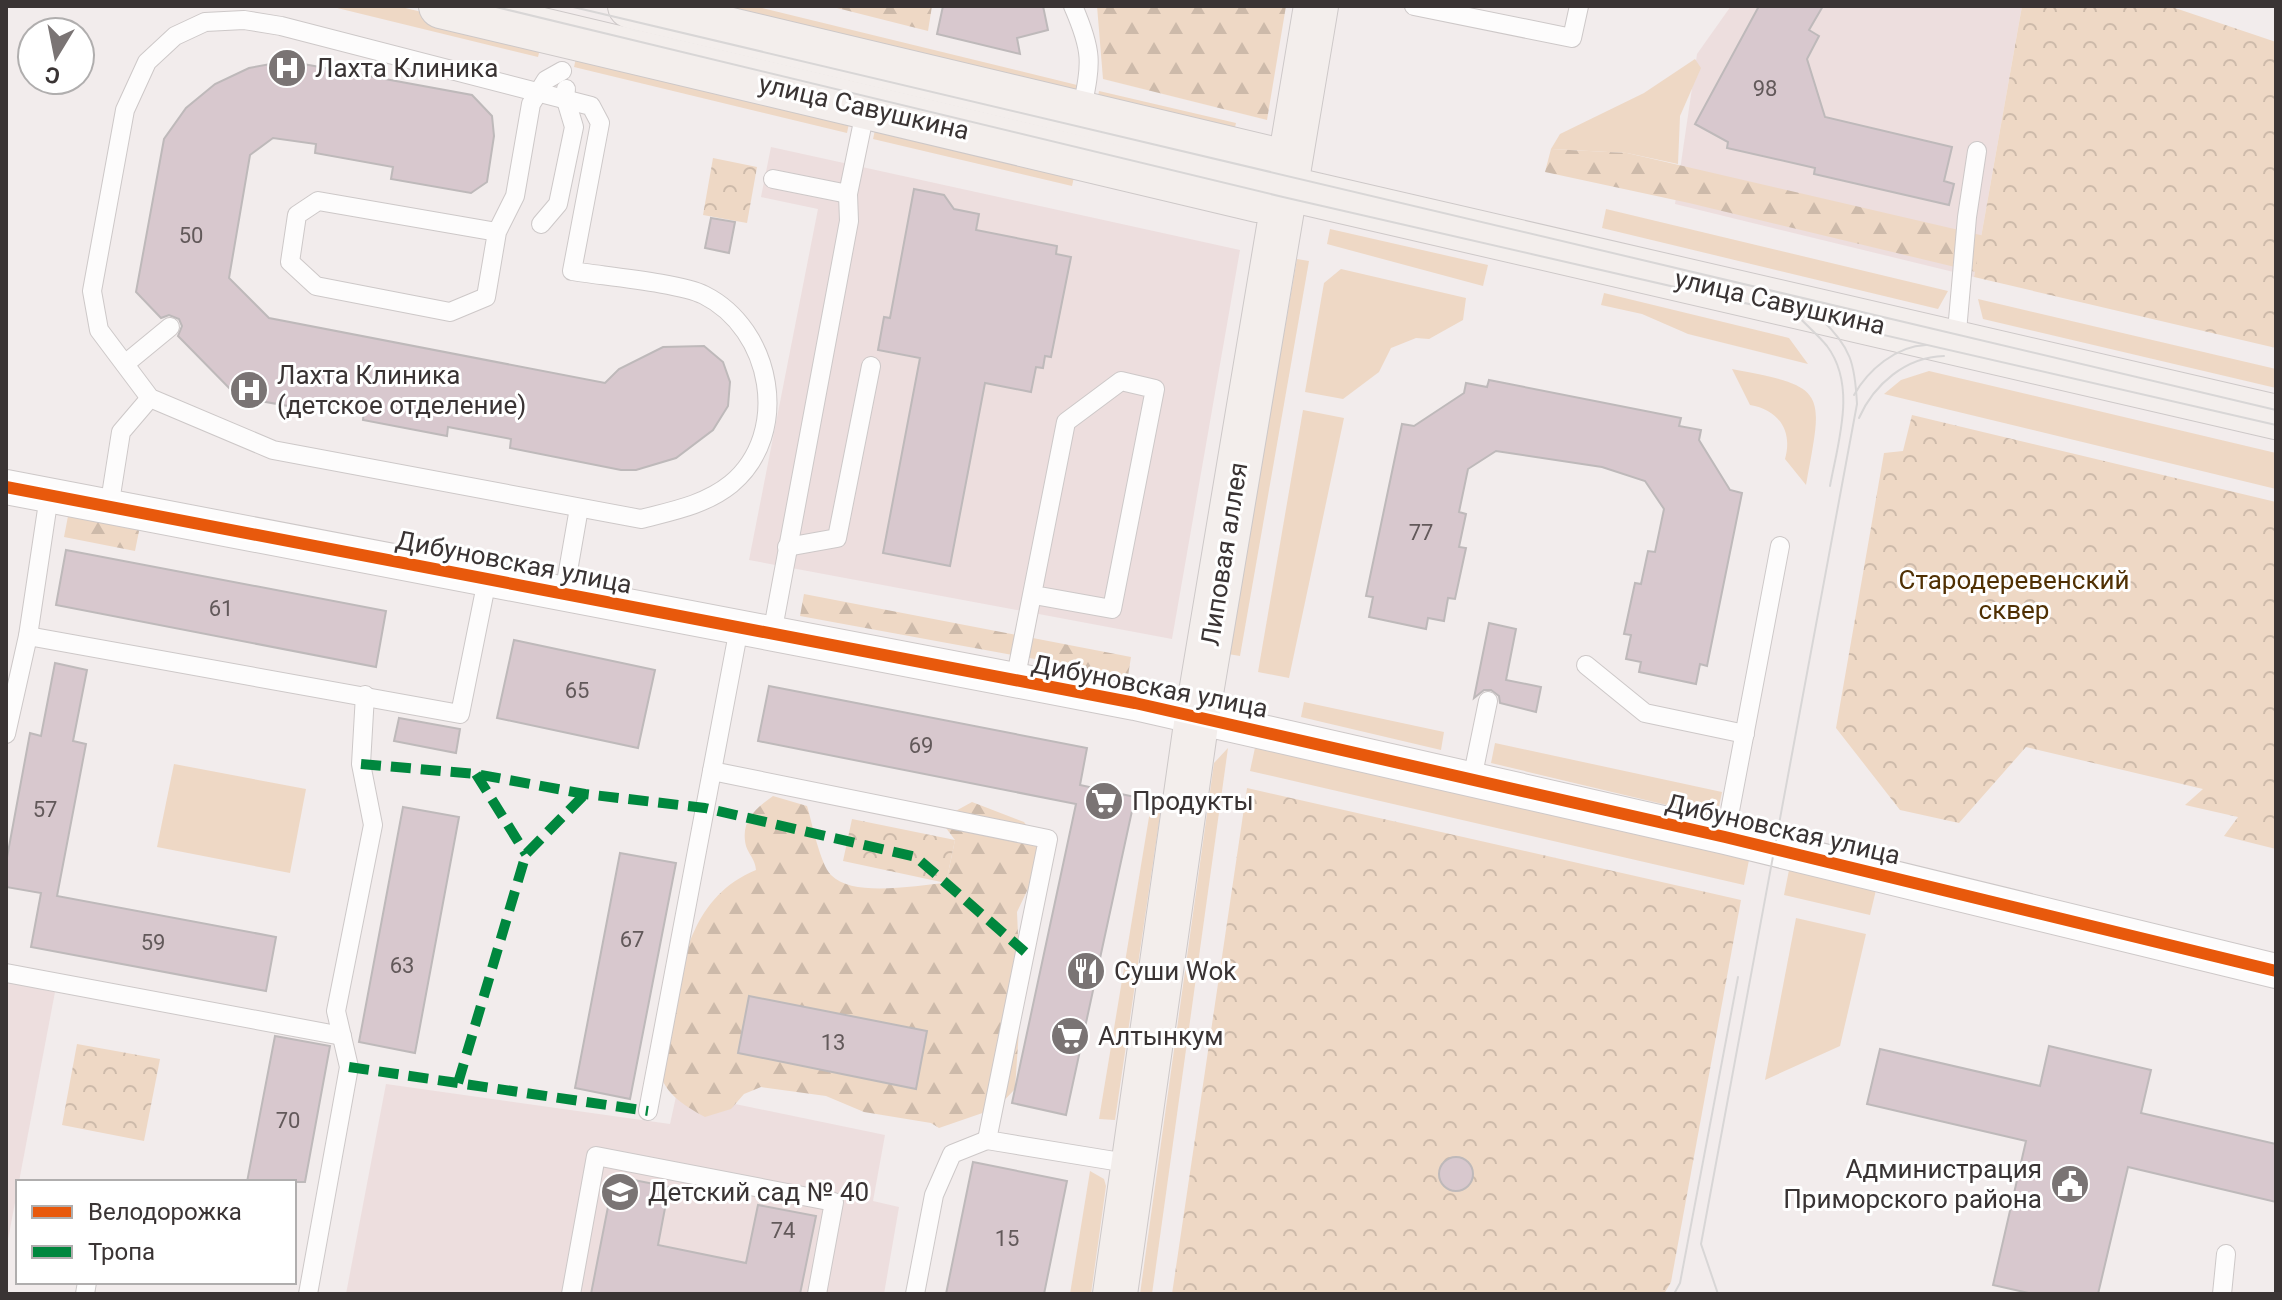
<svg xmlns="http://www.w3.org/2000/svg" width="2282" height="1300" viewBox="0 0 2282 1300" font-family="Roboto,sans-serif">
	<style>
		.built { fill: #eddede }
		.grass { fill: #eed8c5 }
		.forest { fill: url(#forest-firs) }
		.park { fill: url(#park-crowns) }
		.building { fill: #d8c8ce; stroke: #beb9ba; stroke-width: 2 }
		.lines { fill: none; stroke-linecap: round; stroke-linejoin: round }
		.service-casing { stroke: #cdc8c8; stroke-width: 20 }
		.minor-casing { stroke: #cdc8c8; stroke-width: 36 }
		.secondary-casing { stroke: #cdc8c8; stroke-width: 46 }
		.service { stroke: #fdfcfc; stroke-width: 18 }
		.minor { stroke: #fdfcfc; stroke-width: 34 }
		.secondary { stroke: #f3eeec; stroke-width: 44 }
		.tram { stroke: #d8d6d6; stroke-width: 2 }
		.quiet { stroke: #00873e; stroke-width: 10; stroke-dasharray: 20 10; stroke-linecap: butt }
		.cycleway-casing { stroke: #fff; stroke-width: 17 }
		.cycleway { stroke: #e8590c; stroke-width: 12 }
		.labels { text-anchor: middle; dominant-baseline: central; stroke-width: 6; stroke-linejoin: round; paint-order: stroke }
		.number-label { font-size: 22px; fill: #62595a }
		.poi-label { font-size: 26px; fill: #3a3434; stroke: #fff; text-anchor: start }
		.street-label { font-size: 26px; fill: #3a3434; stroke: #fff }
		.park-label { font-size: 26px; fill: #503003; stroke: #fff }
	</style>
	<defs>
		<pattern id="forest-firs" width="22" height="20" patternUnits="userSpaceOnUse" patternTransform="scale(2)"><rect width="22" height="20" fill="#eed8c5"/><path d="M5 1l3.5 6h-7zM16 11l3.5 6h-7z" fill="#cdbaaa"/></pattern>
		<pattern id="park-crowns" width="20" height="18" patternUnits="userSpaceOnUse" patternTransform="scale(2)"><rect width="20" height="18" fill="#eed8c5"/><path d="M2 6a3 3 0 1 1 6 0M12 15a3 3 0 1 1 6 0" fill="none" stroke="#cdbaaa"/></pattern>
	</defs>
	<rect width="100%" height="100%" fill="#f2ecec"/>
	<!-- built -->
	<g class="built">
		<polygon points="1731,6 2022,6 1974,277 1675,204 1697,54"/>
		<polygon points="771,147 1240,250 1172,639 749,560 818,209 761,197"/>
		<polygon points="6,982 55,992 6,1250"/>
		<polygon points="386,1084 670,1124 677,1092 885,1135 873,1201 899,1207 884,1294 346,1294"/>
	</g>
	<!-- grass -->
	<g class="grass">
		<polygon points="329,6 397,6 542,41 538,57"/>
		<polygon points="678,6 754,6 1077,85 1073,102"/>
		<polygon points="578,49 851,114 847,133 574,67"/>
		<polygon points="1695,59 1701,68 1680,116 1678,164 1627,153 1551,149 1560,134 1644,93"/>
		<polygon points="1099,91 1236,123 1232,140 1096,107"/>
		<polygon points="877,121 1076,168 1072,186 873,139"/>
		<polygon points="1606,209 1948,291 1938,309 1602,228"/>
		<polygon points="1330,229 1488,265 1483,286 1327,244"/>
		<polygon points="1297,259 1309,261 1240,656 1228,654"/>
		<polygon points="1341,269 1466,298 1463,320 1429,339 1416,338 1391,348 1379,372 1343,399 1305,392 1324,283"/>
		<polygon points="1604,293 1789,338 1808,364 1688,334 1642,314 1601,305"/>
		<polygon points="1978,299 2276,369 2276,388 1983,319"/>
		<path d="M1732,369C1829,387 1823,391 1806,485L1785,459C1793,431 1779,410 1750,405Z"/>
		<polygon points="1929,371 2276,453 2276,489 1884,394 1901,380"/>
		<polygon points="1303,410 1344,418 1289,678 1258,672"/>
		<polygon points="1304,702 1444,732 1441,750 1301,717"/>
		<polygon points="1256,743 1749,860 1744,885 1250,771"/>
		<polygon points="1495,743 1722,792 1717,817 1491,763"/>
		<polygon points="1228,748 1152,1294 1140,1294 1214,763"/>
		<polygon points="174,764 306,789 290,873 157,847"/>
		<polygon points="1153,793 1163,795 1115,1120 1099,1119"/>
		<polygon points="1789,870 1876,890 1870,915 1784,895"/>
		<polygon points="1796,918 1866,934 1840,1046 1765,1080"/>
		<polygon points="1090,1171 1104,1179 1106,1186 1091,1294 1070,1294"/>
	</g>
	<!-- forest -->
	<g class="forest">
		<polygon points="829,6 932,6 928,31"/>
		<polygon points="1097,6 1286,6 1267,120 1103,79"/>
		<polygon points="1551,149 1627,153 1989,237 1984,274 1689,203 1545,172"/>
		<polygon points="69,511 140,526 135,551 64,537"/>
		<polygon points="804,594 1131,657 1128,676 800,616"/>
		<path d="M773,796L807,806C812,822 820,864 831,875C853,898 916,885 946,883L955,840L946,828L952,813L972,802L1024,822L1038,841L1035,874L1017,912L1021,1000L1015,1089L997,1108L939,1128L931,1123L864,1112L826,1096L761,1087L744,1094L731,1109L705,1117C683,1105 661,1092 658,1064C656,1051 666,1030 669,1016C684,957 693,896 756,870C755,859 749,855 746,846C740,821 755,809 773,796Z"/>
	</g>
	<!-- park -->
	<g class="park">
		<polygon points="2022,6 2169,6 2276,42 2276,348 1974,277"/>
		<polygon points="713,158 757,167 747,223 703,215"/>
		<polygon points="1912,415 2276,502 2276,849 2224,836 2238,817 2185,805 2203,789 2026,747 1959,823 1900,810 1836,728 1884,453 1903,451"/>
		<polygon points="1247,788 1741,900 1671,1282 1664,1294 1172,1294"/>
		<polygon points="852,819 955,840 946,883 843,861"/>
		<polygon points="77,1044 160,1059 144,1141 62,1125"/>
	</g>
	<!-- building -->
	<g class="building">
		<polygon points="943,6 1043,6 1048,30 1017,38 1020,54 937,34"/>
		<polygon points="1759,6 1823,6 1809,30 1819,36 1807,59 1825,117 1952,147 1944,181 1954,184 1949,205 1814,174 1815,168 1727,148 1728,142 1695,124"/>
		<polygon points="287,61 472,95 492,116 494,136 487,182 471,193 391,179 393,167 315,153 316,144 273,138 250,155 229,278 269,318 605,383 619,369 663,347 704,346 723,362 730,382 728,406 713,430 676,458 636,470 621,470 510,448 511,439 448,427 447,436 363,420 364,411 306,400 305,409 238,397 178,336 182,326 179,319 169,315 161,318 136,292 164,139 186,108 215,84 249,68"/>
		<polygon points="914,189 944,195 954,209 979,214 976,230 1057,246 1056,254 1071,257 1051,357 1045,356 1043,368 1036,367 1031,392 985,383 950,566 883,553 920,358 878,350 884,317 890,318"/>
		<polygon points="711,218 735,222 729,253 705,248"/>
		<polygon points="1489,380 1681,418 1679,426 1701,430 1699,440 1730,490 1742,493 1707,666 1700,664 1696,684 1639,672 1641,662 1626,659 1631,635 1624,634 1635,583 1641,584 1648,551 1655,552 1664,509 1645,481 1602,467 1496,451 1468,469 1459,512 1466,514 1459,547 1466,548 1455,599 1448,598 1444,621 1428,618 1426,629 1369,617 1373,597 1366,596 1402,424 1414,426 1464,393 1466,383 1487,387"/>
		<polygon points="66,550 386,611 376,667 56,605"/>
		<polygon points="1489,623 1516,629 1506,680 1541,687 1536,712 1500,703 1499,696 1491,690 1484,690 1474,698"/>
		<polygon points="514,640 655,670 638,748 497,718"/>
		<polygon points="55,663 87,670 73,741 86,744 57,896 276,937 266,991 31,947 41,893 6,887 6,863 30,733 41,736"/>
		<polygon points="769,686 1087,748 1080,785 1135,797 1066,1115 1012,1103 1076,804 758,741"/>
		<polygon points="399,718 460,729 456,753 394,741"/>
		<polygon points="403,807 459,817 415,1053 359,1042"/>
		<polygon points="620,853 676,863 630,1099 575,1088"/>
		<polygon points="749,996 927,1031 916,1089 738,1053"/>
		<polygon points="275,1036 330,1046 305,1182 247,1182"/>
		<polygon points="2049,1046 2151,1070 2141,1113 2276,1144 2276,1202 2128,1167 2098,1294 2033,1294 1993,1285 2026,1141 1867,1104 1880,1049 2040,1086"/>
		<circle cx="1456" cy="1174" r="17"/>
		<polygon points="973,1162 1067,1181 1044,1294 946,1294"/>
		<polygon points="614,1176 669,1187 658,1245 746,1263 758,1205 816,1216 800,1294 591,1294"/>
	</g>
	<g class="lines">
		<defs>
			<g id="service">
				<path d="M1073,6C1094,54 1091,63 1081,114"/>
				<polyline points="1414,6 1572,38 1579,6"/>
				<path d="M244,20L281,26L591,106L600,123L572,271C602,276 681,283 704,295C772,329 792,433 731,484C705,505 672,511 641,519L273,450L150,398L99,330L92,291L125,110L147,62L175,36L205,22Z"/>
				<polyline points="773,179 848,194"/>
				<polyline points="541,224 558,204 574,127 565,97 566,89"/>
				<polyline points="497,232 318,201 297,215 290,262 316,286 450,312 486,297 497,232 515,196 531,104 546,80 562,71"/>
				<polyline points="1956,343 1967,217 1977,151"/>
				<polyline points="125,364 170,327"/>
				<polyline points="109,508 121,432 150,398"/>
				<polyline points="787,547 837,538 871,366"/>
				<polyline points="564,594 579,508"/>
				<polyline points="739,628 712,771 1048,839 987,1140 1133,1164"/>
				<polyline points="772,634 849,221 848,194 866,107"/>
				<polyline points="28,636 460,714 487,580"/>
				<polyline points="1586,665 1645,713 1745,734"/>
				<polyline points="1015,681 1066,422 1121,381 1155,389 1112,609 1034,595"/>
				<polyline points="6,734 28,636 49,496"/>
				<polyline points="1472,779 1488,701"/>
				<polyline points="1725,837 1780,546"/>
				<polyline points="6,973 342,1036"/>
				<polyline points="648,1111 712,771"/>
				<polyline points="85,1294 87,1282"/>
				<polyline points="308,1294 349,1067 336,1011 373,825 361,764 365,695"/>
				<polyline points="571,1294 596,1156 834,1202 817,1294"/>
				<polyline points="915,1294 934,1195 952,1154 987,1140"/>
				<polyline points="2222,1294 2226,1254"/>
			</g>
			<polyline id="minor" points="6,487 1135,703 1725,837 2276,971"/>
			<g id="secondary">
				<polyline points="441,6 1258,200 1285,188 2276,417"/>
				<polyline points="630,6 1268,158 1285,188"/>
				<polyline points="1115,1294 1197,717 1316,6"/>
			</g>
		</defs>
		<!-- service casing -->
		<use href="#service" class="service-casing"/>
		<!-- minor casing -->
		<use href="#minor" class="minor-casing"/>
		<!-- secondary casing -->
		<use href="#secondary" class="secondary-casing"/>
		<!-- service -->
		<use href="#service" class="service"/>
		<!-- minor -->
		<use href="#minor" class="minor"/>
		<!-- secondary -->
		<use href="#secondary" class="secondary"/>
		<!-- tram -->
		<g class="tram">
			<polyline points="492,6 1283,197 2276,425"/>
			<polyline points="569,6 2276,410"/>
			<path d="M1796,314C1806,325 1818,335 1827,346C1857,386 1838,442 1830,486"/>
			<path d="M1854,395C1868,370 1896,346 1926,345"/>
			<path d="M1859,418C1874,384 1906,357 1944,356"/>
			<polyline points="1674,1294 1680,1283 1738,977"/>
			<path d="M1718,1294L1701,1244L1857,404C1855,364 1851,347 1821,319"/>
		</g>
		<!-- quiet -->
		<g class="quiet">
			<polyline points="361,764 476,774 585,794 705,808 916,857 1025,952"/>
			<polyline points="476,774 526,854"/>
			<polyline points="349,1067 648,1111"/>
			<polyline points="458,1083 526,854 585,794"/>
		</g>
		<defs>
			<polyline id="cycleway" points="6,487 1135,703 1725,837 2276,971"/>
		</defs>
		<!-- cycleway casing -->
		<use href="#cycleway" class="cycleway-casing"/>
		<!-- cycleway -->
		<use href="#cycleway" class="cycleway"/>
	</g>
	<!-- icons -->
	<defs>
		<symbol id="hospital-disc" viewBox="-11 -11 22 22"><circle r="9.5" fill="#7a7474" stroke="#fff"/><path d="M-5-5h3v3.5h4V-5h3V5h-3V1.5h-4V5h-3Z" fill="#fff"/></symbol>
		<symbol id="supermarket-disc" viewBox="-11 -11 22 22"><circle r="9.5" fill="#7a7474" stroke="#fff"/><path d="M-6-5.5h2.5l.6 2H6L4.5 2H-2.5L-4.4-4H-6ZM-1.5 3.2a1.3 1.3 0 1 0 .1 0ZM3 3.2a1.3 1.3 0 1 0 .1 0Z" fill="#fff"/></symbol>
		<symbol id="restaurant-disc" viewBox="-11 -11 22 22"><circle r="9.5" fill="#7a7474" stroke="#fff"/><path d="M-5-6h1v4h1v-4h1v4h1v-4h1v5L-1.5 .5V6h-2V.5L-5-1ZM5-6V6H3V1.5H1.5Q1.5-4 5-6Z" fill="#fff"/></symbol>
		<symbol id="civic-disc" viewBox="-11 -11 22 22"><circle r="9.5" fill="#7a7474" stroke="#fff"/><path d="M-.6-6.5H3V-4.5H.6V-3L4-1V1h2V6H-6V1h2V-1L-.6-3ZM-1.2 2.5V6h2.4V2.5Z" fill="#fff"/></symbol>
		<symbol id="school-disc" viewBox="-11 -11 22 22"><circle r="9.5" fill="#7a7474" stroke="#fff"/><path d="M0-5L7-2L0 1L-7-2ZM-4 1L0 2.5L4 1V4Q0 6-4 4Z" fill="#fff"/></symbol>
	</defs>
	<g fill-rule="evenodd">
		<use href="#hospital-disc" x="265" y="46" width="44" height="44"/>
		<use href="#hospital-disc" x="227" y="368" width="44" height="44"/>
		<use href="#supermarket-disc" x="1082" y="779" width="44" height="44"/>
		<use href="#restaurant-disc" x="1064" y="949" width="44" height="44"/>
		<use href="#supermarket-disc" x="1048" y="1014" width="44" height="44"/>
		<use href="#civic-disc" x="2048" y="1162" width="44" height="44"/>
		<use href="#school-disc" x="598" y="1170" width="44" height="44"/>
	</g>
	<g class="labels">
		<!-- number labels -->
		<g class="number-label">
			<text x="1765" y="88">98</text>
			<text x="191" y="235">50</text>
			<text x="1421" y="532">77</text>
			<text x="221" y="608">61</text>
			<text x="577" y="690">65</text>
			<text x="921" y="745">69</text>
			<text x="45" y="809">57</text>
			<text x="632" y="939">67</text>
			<text x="153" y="942">59</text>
			<text x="402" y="965">63</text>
			<text x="833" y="1042">13</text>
			<text x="288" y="1120">70</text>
			<text x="783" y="1230">74</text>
			<text x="1007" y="1238">15</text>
		</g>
		<!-- poi labels -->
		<g class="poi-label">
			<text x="315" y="68">Лахта Клиника</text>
			<text x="277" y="375">Лахта Клиника<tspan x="277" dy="30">(детское отделение)</tspan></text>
			<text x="1132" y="801">Продукты</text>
			<text x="1114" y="971">Суши Wok</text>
			<text x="1098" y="1036">Алтынкум</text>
			<text x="2042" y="1169" text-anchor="end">Администрация<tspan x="2042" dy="30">Приморского района</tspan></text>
			<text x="648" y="1192">Детский сад № 40</text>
		</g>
		<!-- street labels -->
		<g class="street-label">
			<text transform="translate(864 107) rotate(13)">улица Савушкина</text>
			<text transform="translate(1780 302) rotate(13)">улица Савушкина</text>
			<text transform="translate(1224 554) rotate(-81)">Липовая аллея</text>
			<text transform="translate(514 562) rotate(11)">Дибуновская улица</text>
			<text transform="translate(1150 686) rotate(11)">Дибуновская улица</text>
			<text transform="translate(1783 829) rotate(13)">Дибуновская улица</text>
		</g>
		<!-- park labels -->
		<g class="park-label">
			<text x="2014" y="580">Стародеревенский<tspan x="2014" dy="30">сквер</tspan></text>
		</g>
	</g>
	<!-- border -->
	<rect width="2282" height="1300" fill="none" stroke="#3a3434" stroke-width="16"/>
	<!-- legend -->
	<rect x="16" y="1180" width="280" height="104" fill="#ffffff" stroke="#b0aeae" stroke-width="2"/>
	<rect x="32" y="1206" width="40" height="12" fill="#e8590c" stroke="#b0aeae" stroke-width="2"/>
	<text x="88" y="1220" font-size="24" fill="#3a3434">Велодорожка</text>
	<rect x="32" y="1246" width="40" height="12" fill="#00873e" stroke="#b0aeae" stroke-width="2"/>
	<text x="88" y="1260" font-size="24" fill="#3a3434">Тропа</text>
	<!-- north arrow -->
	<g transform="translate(56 56) rotate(190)"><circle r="38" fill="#ffffff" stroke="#b0aeae" stroke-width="2"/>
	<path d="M0-6L14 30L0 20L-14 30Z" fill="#7a7474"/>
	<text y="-12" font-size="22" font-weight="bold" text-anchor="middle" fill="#3a3434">С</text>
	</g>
</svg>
